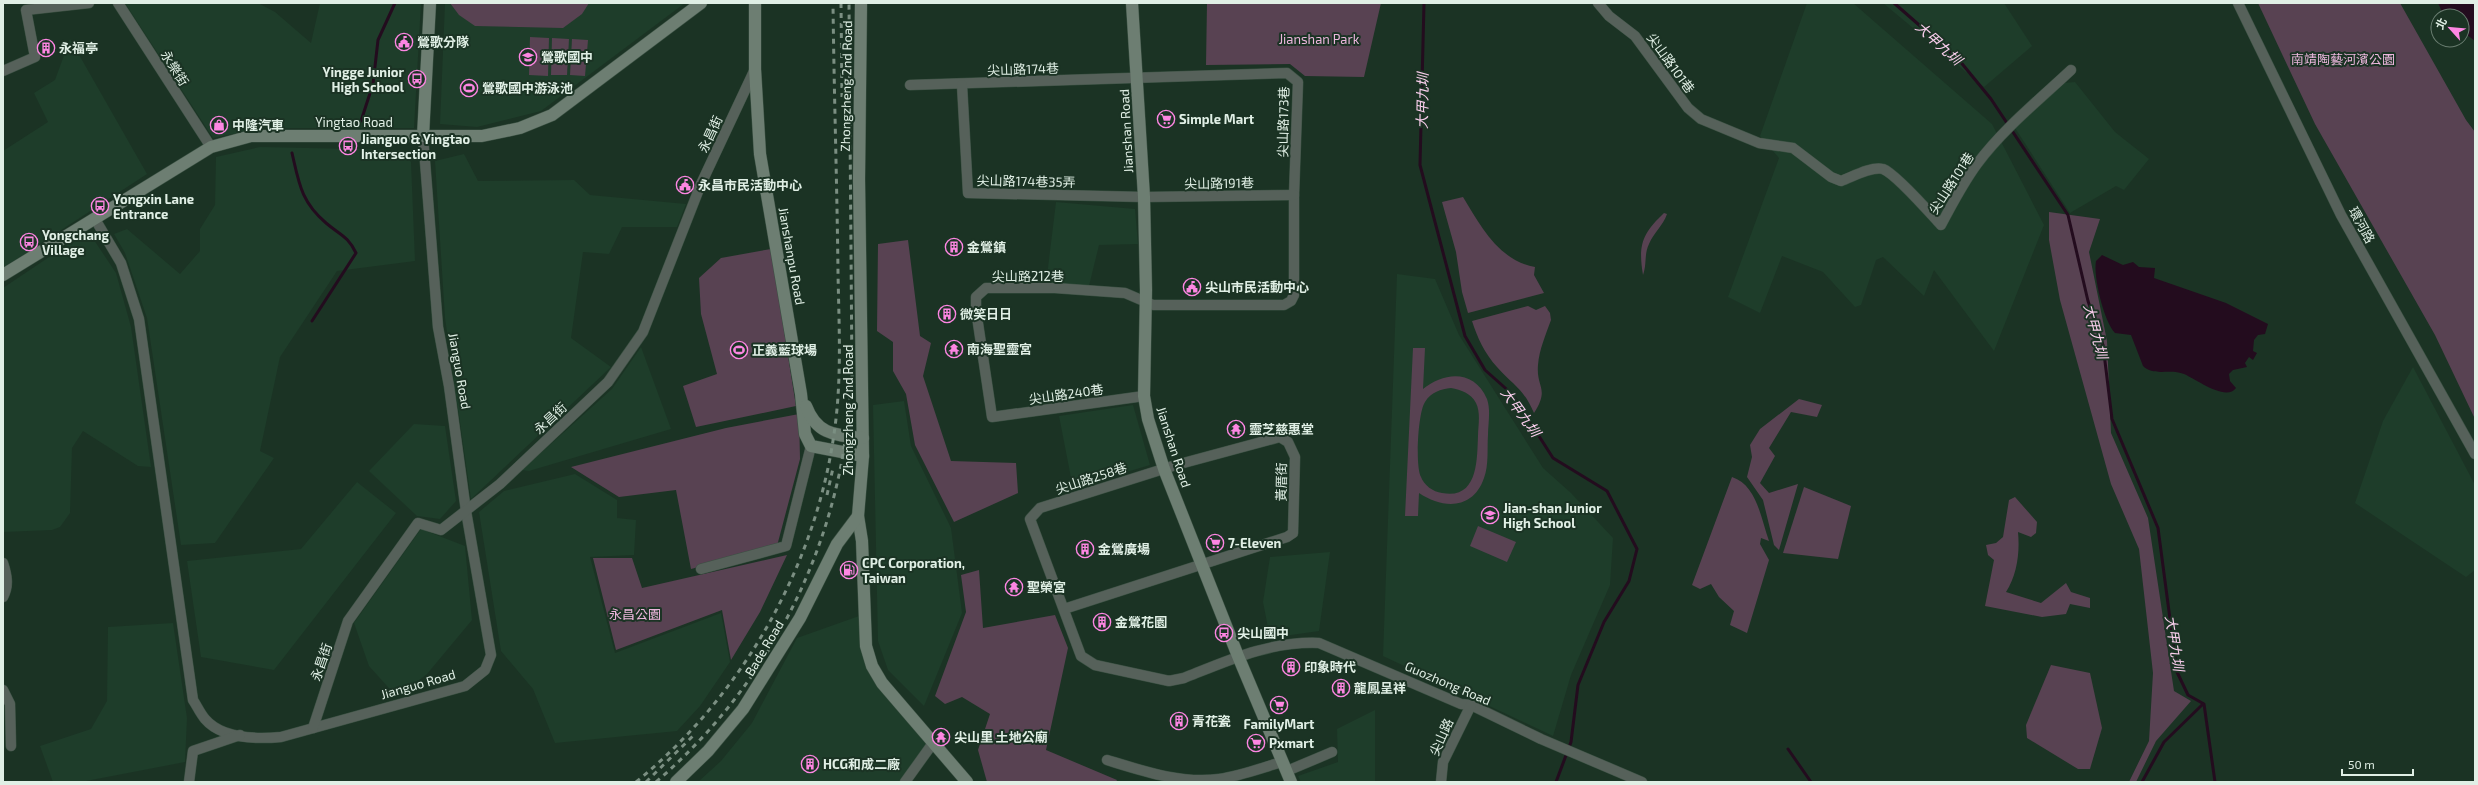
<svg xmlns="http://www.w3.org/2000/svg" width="2478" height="785" viewBox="0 0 2478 785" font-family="'Exo 2','Noto Sans TC',sans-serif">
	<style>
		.built { fill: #1e3d2a }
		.green { fill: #584252; fill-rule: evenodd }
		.water { fill: #230c1e }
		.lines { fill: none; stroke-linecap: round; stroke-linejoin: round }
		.stream { stroke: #230c1e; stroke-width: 3 }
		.street-casing { stroke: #3b5143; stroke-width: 11 }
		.secondary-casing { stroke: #3b5143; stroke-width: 13 }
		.street { stroke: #56615a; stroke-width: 10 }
		.secondary { stroke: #6d7e72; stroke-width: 12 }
		.rail { stroke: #7b8f82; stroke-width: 3; stroke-dasharray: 5 5; stroke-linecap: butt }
		.labels { text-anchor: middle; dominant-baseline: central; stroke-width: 4; stroke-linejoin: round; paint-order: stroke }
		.park-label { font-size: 13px; fill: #ecb6dd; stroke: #1b3324 }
		.poi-label { font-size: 13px; font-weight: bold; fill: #e0efe5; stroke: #1b3324; text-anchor: start }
		.street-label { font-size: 13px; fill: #e0efe5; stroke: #1b3324 }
		.water-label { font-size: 14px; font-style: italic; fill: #fbcfee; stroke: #1b3324 }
	</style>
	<rect width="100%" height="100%" fill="#1b3324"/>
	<!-- built -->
	<g class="built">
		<polygon points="125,3 258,3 275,12 311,43 320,3 421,3 414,128 262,128 213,138"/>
		<polygon points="445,3 685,3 541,111 477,127 440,124"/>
		<polygon points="1807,3 1853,3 1992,124 2044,225 1994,351 1934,270 1924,296 1883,257 1876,260 1861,305 1855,307 1823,272 1782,256 1760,313 1728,297 1779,158 1760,136"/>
		<polygon points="1883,3 2004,3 2032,46 1984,87"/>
		<polygon points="70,39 147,174 3,268 3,151 48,122 34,93 55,80"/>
		<polygon points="2075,82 2115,132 2149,159 2124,190 2116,186 2070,213 2015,128 2064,83"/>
		<polygon points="260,147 401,150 411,162 415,261 337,271 280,357 260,451 274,458 215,543 181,545 147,318 125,253 114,234 127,229 180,274 200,251 200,229 215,205 216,157"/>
		<polygon points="464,154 478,181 574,180 590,195 686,204 677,227 622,227 609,254 583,252 571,338 611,367 471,499 445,318 435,161"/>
		<polygon points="1056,202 1135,209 1138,244 1099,245 1089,286 1046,284"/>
		<polygon points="88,231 116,273 131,327 151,467 138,466 83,431 72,448 70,513 60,527 52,530 3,532 3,288"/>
		<polygon points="1397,274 1435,279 1459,335 1543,468 1571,493 1613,538 1610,585 1571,675 1553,736 1383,656"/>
		<polygon points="641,347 671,429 529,471 522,470 612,389"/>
		<polygon points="2413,367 2475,485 2475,570 2466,577 2355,503 2383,421"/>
		<polygon points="904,401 911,446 951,528 962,613 924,706 888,670 878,641 873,405"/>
		<polygon points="1133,405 1150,465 1073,488 1059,416"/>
		<polygon points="414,424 445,426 456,501 440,519 417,516 369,471"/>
		<polygon points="575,474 617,500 617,518 636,520 634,555 590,557 615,653 721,613 730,662 700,706 677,731 555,743 533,689 501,651 479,512 504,491"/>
		<polygon points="357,482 396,513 274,670 201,657 187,561 301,549"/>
		<polygon points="421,529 465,546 472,620 427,674 397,697 369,666 354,623"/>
		<polygon points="1330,552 1319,631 1270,638 1263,602 1270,557"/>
		<polygon points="859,616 864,650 928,744 899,782 698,782 721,761 752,723 797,638"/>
		<polygon points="173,623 187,718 185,762 81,782 53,782 40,746 91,729 107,701 108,627"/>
		<polygon points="1375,710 1375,782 1301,782 1298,776 1338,762 1337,729"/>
	</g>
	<!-- green -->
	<g class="green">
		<polygon points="450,3 589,3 582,14 563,28 475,26 459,15"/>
		<polygon points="1207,3 1381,3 1364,77 1305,76 1290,64 1206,65"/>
		<polygon points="2258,3 2400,3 2466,120 2475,132 2475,419 2435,335 2315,124"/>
		<polygon points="530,37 549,38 548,76 529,75"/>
		<polygon points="552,38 569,39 567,75 551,75"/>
		<polygon points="572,39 588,40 585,76 570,75"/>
		<path d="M1463,197C1480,225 1499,261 1535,267L1534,275L1544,293L1468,313L1462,292L1456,252L1442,202Z"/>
		<polygon points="2049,212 2100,219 2089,252 2107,341 2111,433 2148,518 2174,691 2191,701 2156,741 2136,782 2129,782 2149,741 2153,673 2139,549 2111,484 2060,300 2049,240"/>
		<path d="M1664,213L1667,214C1663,226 1654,232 1649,244C1644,254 1647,264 1643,275C1638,245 1642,234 1664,213Z"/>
		<polygon points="908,240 920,336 931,343 923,376 951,461 1016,463 1018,493 954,522 915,445 906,394 893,371 893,342 877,331 878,244"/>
		<polygon points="771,249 796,406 696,427 683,386 717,374 701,314 699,278 721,258"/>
		<path d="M1528,306L1536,310L1545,306L1550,313L1551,320C1546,334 1539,350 1538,365C1536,388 1550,388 1534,413C1523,388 1514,386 1497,367C1485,354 1477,337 1472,321Z"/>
		<path d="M1413,348H1425L1423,389C1444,372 1474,369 1487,399C1491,410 1488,424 1488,435C1487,449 1489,465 1484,478C1473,510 1443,509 1419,493L1418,516H1405ZM1451,388C1461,390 1471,393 1476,403C1481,413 1478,426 1478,436C1477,460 1478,500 1442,493C1433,492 1424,485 1421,477C1415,466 1418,412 1425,402C1431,392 1441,389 1451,388Z"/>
		<polygon points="1799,399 1822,405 1817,417 1791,412 1769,448 1775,456 1760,483 1769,493 1798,484 1779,550 1774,545 1763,500 1747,477 1752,457 1750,445 1760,429"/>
		<polygon points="799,414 800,459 777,546 691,569 676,490 619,497 571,467 726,428"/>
		<path d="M1732,477C1757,485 1761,519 1769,541L1761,538L1760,544L1769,560L1747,633L1730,625L1734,611L1719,597L1711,584L1700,589L1692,585Z"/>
		<polygon points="1804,487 1851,506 1838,559 1783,553"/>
		<path d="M2015,497L2037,522L2036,533L2031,537L2018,532C2020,553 2017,575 2006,592L2041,603L2066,583L2071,592L2090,598V608L2070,604L2066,614L2042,617L1985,606L1994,560L1988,555L1986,545L1996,543L2003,537L2009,500Z"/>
		<polygon points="1478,526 1516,542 1507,562 1470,546"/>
		<polygon points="787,555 760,612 731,660 722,610 616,650 593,558 632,558 642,588"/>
		<polygon points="979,570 983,628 1055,615 1068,648 1046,750 1117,780 1116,782 987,782 978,750 990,714 962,697 945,704 935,696 966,612 961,575"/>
		<polygon points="2051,665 2090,673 2102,728 2090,769 2078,769 2027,738 2026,725"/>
	</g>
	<!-- water -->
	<g class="water">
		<polygon points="2438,3 2475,3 2475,41 2462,31 2462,16 2444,16"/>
		<path d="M2102,255L2123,265L2133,262L2139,267L2155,268L2154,278L2226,303L2268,324L2265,334L2258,335L2254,340L2253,351L2257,353L2253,360L2249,357L2245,363L2247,367L2233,370L2229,374L2230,381L2236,388C2226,402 2196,379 2184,374C2170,368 2154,377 2143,366L2131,335L2115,333C2104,322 2093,276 2096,261Z"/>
	</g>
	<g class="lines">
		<!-- stream -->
		<g class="stream">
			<polyline points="1424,3 1420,165 1465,336 1485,370 1512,394 1553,458 1607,491 1637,549 1629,581 1604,622 1578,685 1571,742 1556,782"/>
			<polyline points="1894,3 1959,60 1991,99 2068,215 2088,301 2103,345 2112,419 2158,528 2177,672 2188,695 2204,704 2215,782"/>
			<polyline points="361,121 373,84 378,40 395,3"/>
			<path d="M292,153C299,183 301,202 326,223C340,235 348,236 356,253L312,321"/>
			<polyline points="1788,749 1811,782"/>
			<polyline points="2142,782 2164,742 2203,704"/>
		</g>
		<defs>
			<g id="street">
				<polyline points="118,3 211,147"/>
				<path d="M1598,3L1609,16L1635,36L1688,108L1701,119L1759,143L1793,148L1831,177L1841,181C1852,177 1871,166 1883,169C1896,174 1930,213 1941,225C1952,204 1963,183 1977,164C2003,129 2039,100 2071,70"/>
				<polyline points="2238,3 2341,215 2475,454"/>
				<polyline points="3,71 35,57 26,10 89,3"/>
				<polyline points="910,85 1287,73 1298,82 1294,195 1294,295 1291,301 1284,305 1153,305 1125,293 1055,288 986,288 976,297 976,310 992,417 1144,396"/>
				<polyline points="962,85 968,193 1144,197 1294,195"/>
				<path d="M95,219L121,263L139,319L193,700C197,706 200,713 205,719C222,739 258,739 281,737L465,686L485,670L491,655L466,511L449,386L438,327L423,136"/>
				<path d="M3,563C7,575 9,586 3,597"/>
				<polyline points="701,569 786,546 811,446"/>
				<path d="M1064,609L1287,537L1293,533L1295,457L1288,442L1280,437L1176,465L1040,508L1030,519L1081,656L1095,665L1169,681L1184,678C1229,660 1270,641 1319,643L1461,704L1471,705L1541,739L1642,782"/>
				<polyline points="3,690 10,704 11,746"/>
				<polyline points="313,728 348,621 418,523 441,530 500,484 608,382 643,332 701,184 755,69"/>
				<path d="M1107,760C1143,771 1181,784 1219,779C1240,776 1261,768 1282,762"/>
				<polyline points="1287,771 1332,752"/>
				<polyline points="189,782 193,751 240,735"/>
				<polyline points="905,782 933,743"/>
				<polyline points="1441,782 1443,762 1471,705"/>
			</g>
			<g id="secondary">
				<polyline points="755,3 755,69 760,154 801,394 805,434 811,446 863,456"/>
				<polyline points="861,3 859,179 863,456 858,516 862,541 866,646 872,666 882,683 967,782"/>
				<polyline points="1132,3 1144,197 1146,290 1144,396 1148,419 1164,469 1238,656 1291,782"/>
				<polyline points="423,136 430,3"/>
				<polyline points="3,275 211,147 251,136 482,136 520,128 552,115 701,3"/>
				<path d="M806,406C817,435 835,435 863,438"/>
				<polyline points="676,782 708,751 743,709 800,618 837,544 858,516"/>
			</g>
		</defs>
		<!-- street casing -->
		<use href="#street" class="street-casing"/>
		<!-- secondary casing -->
		<use href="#secondary" class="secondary-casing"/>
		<!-- street -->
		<use href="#street" class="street"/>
		<!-- secondary -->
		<use href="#secondary" class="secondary"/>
		<!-- rail -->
		<g class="rail">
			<polyline points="841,3 842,97"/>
			<polyline points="827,495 833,468"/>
			<path d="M636,782C741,697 815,568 834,434C842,381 839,327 838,273C837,183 834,93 833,3"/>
			<polyline points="646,782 696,733"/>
			<path d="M656,782C749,702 813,595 839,475C846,443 849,410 852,376L849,3"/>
		</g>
	</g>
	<!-- icons -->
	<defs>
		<symbol id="civic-ring" viewBox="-11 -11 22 22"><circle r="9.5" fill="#1b3324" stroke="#fd86e2" stroke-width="1.5"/><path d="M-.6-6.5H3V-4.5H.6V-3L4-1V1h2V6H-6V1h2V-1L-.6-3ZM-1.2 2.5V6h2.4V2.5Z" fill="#fd86e2"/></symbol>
		<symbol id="building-ring" viewBox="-11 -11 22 22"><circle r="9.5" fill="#1b3324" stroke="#fd86e2" stroke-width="1.5"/><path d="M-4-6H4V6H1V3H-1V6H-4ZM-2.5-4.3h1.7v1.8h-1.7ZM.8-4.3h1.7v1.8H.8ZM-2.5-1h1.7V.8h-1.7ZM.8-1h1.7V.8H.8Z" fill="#fd86e2"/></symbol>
		<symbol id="school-ring" viewBox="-11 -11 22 22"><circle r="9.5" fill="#1b3324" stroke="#fd86e2" stroke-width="1.5"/><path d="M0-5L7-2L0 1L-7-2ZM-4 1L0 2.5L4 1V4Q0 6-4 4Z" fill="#fd86e2"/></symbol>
		<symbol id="bus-ring" viewBox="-11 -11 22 22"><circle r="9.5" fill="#1b3324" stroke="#fd86e2" stroke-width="1.5"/><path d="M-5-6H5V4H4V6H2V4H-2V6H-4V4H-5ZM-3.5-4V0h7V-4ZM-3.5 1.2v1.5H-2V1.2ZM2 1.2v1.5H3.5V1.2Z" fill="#fd86e2"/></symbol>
		<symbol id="stadium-ring" viewBox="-11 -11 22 22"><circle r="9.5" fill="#1b3324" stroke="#fd86e2" stroke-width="1.5"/><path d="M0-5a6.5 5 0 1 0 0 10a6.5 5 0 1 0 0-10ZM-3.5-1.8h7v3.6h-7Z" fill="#fd86e2"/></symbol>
		<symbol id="supermarket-ring" viewBox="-11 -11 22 22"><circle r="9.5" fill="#1b3324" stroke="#fd86e2" stroke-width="1.5"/><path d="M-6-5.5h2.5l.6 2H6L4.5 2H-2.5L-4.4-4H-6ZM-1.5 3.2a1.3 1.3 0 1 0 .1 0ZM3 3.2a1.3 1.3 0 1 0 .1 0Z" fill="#fd86e2"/></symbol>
		<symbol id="shop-ring" viewBox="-11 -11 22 22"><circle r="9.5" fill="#1b3324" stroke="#fd86e2" stroke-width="1.5"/><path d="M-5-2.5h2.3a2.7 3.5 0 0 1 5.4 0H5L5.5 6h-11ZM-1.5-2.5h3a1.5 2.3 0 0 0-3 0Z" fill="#fd86e2"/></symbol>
		<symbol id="temple-ring" viewBox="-11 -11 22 22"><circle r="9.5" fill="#1b3324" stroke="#fd86e2" stroke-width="1.5"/><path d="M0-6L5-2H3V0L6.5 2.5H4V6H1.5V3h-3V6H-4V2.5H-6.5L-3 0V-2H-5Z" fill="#fd86e2"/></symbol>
		<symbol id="fuel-ring" viewBox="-11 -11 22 22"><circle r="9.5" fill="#1b3324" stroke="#fd86e2" stroke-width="1.5"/><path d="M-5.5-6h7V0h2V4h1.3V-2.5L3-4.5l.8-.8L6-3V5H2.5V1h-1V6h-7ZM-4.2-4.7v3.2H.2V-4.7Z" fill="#fd86e2"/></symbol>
	</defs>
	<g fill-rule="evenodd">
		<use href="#civic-ring" x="394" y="32" width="20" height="20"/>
		<use href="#building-ring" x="36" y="38" width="20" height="20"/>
		<use href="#school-ring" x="518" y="47" width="20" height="20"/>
		<use href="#bus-ring" x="407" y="69" width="20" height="20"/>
		<use href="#stadium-ring" x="459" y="78" width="20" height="20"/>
		<use href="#supermarket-ring" x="1156" y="109" width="20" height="20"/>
		<use href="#shop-ring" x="209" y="115" width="20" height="20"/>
		<use href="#bus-ring" x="338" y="136" width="20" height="20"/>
		<use href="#civic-ring" x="675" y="175" width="20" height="20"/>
		<use href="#bus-ring" x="90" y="196" width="20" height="20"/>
		<use href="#bus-ring" x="19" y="232" width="20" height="20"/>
		<use href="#building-ring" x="944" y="237" width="20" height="20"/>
		<use href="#civic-ring" x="1182" y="277" width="20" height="20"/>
		<use href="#building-ring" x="937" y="304" width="20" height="20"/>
		<use href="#temple-ring" x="944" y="339" width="20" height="20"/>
		<use href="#stadium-ring" x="729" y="340" width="20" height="20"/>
		<use href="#temple-ring" x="1226" y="419" width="20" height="20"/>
		<use href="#school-ring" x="1480" y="505" width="20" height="20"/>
		<use href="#supermarket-ring" x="1205" y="533" width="20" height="20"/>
		<use href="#building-ring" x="1075" y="539" width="20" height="20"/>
		<use href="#fuel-ring" x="839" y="560" width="20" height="20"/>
		<use href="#temple-ring" x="1004" y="577" width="20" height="20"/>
		<use href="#building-ring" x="1092" y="612" width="20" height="20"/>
		<use href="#bus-ring" x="1214" y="623" width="20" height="20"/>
		<use href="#building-ring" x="1281" y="657" width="20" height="20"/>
		<use href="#building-ring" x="1331" y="678" width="20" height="20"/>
		<use href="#supermarket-ring" x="1269" y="695" width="20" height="20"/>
		<use href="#building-ring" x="1169" y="711" width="20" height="20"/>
		<use href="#temple-ring" x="931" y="727" width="20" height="20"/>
		<use href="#supermarket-ring" x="1246" y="733" width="20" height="20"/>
		<use href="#building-ring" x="800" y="754" width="20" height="20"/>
	</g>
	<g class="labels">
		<!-- park labels -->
		<g class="park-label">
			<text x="1319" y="39">Jianshan Park</text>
			<text x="2343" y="59">南靖陶藝河濱公園</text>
			<text x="635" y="614">永昌公園</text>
		</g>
		<!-- poi labels -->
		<g class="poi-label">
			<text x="417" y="42">鶯歌分隊</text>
			<text x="59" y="48">永福亭</text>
			<text x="541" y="57">鶯歌國中</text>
			<text x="404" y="72" text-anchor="end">Yingge Junior<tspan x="404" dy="15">High School</tspan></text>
			<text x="482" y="88">鶯歌國中游泳池</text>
			<text x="1179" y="119">Simple Mart</text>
			<text x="232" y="125">中隆汽車</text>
			<text x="361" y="139">Jianguo &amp; Yingtao<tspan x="361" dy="15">Intersection</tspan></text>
			<text x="698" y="185">永昌市民活動中心</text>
			<text x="113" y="199">Yongxin Lane<tspan x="113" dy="15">Entrance</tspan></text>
			<text x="42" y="235">Yongchang<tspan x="42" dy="15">Village</tspan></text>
			<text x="967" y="247">金鶯鎮</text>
			<text x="1205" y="287">尖山市民活動中心</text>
			<text x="960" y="314">微笑日日</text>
			<text x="967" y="349">南海聖靈宮</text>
			<text x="752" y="350">正義藍球場</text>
			<text x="1249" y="429">靈芝慈惠堂</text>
			<text x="1503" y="508">Jian-shan Junior<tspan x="1503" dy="15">High School</tspan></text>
			<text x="1228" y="543">7-Eleven</text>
			<text x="1098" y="549">金鶯廣場</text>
			<text x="862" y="563">CPC Corporation,<tspan x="862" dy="15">Taiwan</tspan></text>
			<text x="1027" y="587">聖榮宮</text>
			<text x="1115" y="622">金鶯花園</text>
			<text x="1237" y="633">尖山國中</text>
			<text x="1304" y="667">印象時代</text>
			<text x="1354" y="688">龍鳳呈祥</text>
			<text x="1192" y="721">青花瓷</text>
			<text x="1279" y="724" text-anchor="middle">FamilyMart</text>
			<text x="954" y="737">尖山里 土地公廟</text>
			<text x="1269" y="743">Pxmart</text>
			<text x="823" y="764">HCG和成二廠</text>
		</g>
		<!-- street labels -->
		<g class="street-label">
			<text transform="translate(1671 63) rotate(54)">尖山路101巷</text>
			<text transform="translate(175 68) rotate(57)">永樂街</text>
			<text transform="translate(1023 69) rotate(-2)">尖山路174巷</text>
			<text transform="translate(846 86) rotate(-89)">Zhongzheng 2nd Road</text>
			<text x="354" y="122">Yingtao Road</text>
			<text transform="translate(1283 122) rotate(-89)">尖山路173巷</text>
			<text transform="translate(1126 131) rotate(-93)">Jianshan Road</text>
			<text transform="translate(710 134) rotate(-65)">永昌街</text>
			<text transform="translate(1026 181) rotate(1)">尖山路174巷35弄</text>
			<text transform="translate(1219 183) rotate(-1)">尖山路191巷</text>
			<text transform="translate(1951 183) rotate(-57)">尖山路101巷</text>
			<text transform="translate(2362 225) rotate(61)">環河路</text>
			<text transform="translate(792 256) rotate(80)">Jianshanpu Road</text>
			<text x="1028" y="276">尖山路212巷</text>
			<text transform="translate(460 371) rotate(80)">Jianguo Road</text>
			<text transform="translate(1066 394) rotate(-8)">尖山路240巷</text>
			<text transform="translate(848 410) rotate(-90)">Zhongzheng 2nd Road</text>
			<text transform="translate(550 418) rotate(-43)">永昌街</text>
			<text transform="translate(1174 447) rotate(72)">Jianshan Road</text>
			<text transform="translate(1091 478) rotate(-18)">尖山路258巷</text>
			<text transform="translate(1281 482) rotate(-89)">黃厝街</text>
			<text transform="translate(764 648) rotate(-59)">Bade Road</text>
			<text transform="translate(321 662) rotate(-71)">永昌街</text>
			<text transform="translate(1448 683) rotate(23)">Guozhong Road</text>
			<text transform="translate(418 684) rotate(-16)">Jianguo Road</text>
			<text transform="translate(1441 737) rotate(-66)">尖山路</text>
		</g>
		<!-- water labels -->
		<g class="water-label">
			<text transform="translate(1939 43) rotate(42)">大甲九圳</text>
			<text transform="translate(1422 101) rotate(-89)">大甲九圳</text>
			<text transform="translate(2096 331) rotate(75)">大甲九圳</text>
			<text transform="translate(1521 412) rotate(54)">大甲九圳</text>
			<text transform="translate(2175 643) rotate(81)">大甲九圳</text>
		</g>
	</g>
	<!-- border -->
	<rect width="2478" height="785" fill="none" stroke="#e0efe5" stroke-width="8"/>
	<!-- north arrow -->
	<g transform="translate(2450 28) rotate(297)"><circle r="19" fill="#1b3324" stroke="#6a7e71"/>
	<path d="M0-3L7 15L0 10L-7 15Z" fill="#fd86e2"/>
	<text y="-6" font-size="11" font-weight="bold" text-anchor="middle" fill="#e0efe5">北</text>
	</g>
	<!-- scale -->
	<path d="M2342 769v6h71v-6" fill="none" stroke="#e0efe5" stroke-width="2"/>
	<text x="2348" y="769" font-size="12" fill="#e0efe5" stroke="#1b3324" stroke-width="3" paint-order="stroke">50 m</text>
</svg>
